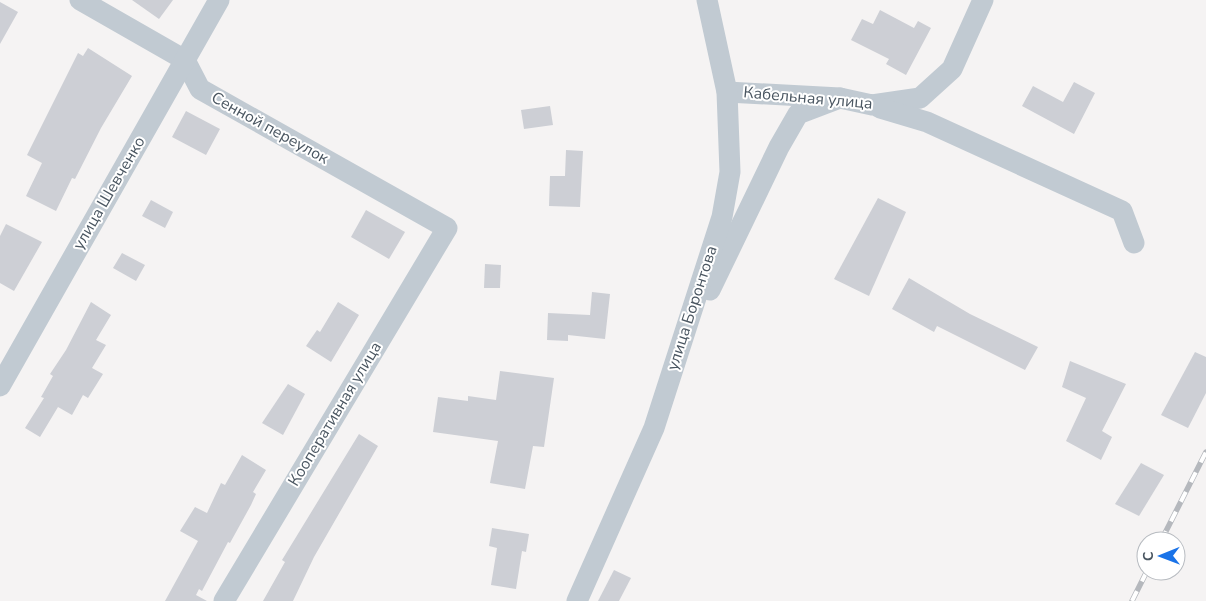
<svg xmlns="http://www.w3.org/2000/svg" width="1206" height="601" viewBox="0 0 1206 601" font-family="'Nunito Sans',sans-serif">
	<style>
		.building { fill: #cdcfd5 }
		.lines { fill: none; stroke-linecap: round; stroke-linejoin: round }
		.minor { stroke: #c1cad2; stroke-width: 21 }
		.rail-casing { stroke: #b5b8bd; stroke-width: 5.5 }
		.rail { stroke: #fff; stroke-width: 4; stroke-dasharray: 11; stroke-linecap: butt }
		.labels { text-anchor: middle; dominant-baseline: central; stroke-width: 4; stroke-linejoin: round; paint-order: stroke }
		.street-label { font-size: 16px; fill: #4a5661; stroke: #fff }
	</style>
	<rect width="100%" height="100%" fill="#f5f3f3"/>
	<!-- building -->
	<g class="building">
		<polygon points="132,0 173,0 159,19"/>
		<polygon points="0,2 18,12 0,44"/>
		<polygon points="880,10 914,28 918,21 931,28 906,75 886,64 889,59 851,40 862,19 873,24"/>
		<polygon points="88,48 132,76 101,128 75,179 72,178 56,211 26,196 42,163 27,155 78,53 83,56"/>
		<polygon points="1074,82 1095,93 1074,134 1022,106 1033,86 1063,102"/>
		<polygon points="550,106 553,125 524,129 521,110"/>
		<polygon points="186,111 220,129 206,155 172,137"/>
		<polygon points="566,150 583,151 580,207 549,206 550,176 565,176"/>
		<polygon points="878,198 906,212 869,296 834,279"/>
		<polygon points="151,200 173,212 165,228 142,216"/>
		<polygon points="366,210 405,232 389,259 351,237"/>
		<polygon points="6,224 42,242 14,291 0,283 0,236"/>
		<polygon points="122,253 145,265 136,281 113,268"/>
		<polygon points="485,264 501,265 500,288 484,288"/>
		<polygon points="909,278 970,314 1038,347 1025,370 937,326 934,332 892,309"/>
		<polygon points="592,292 610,294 605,339 568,335 568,341 547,340 548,313 590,315"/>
		<polygon points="91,302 111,315 96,340 106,345 92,368 103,374 88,398 83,395 72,415 58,407 40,437 25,428 44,398 41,397 53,376 50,374 66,350"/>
		<polygon points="338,302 359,315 331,362 306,346 317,330 320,332"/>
		<polygon points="1195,352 1206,357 1206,393 1188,428 1161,415"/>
		<polygon points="1070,361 1126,384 1102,431 1112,437 1101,460 1066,441 1086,398 1062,387"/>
		<polygon points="500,371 554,378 544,447 533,446 525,489 490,483 498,441 433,432 438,397 468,401 468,396 496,400"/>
		<polygon points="288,384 305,394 283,435 262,423"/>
		<polygon points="359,434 378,446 314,557 293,601 263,601 285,562 282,560"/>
		<polygon points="242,455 266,470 253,492 256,494 251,505 230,543 228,542 202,591 199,589 196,595 207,601 165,601 198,541 180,531 195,507 207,513 221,483 225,485"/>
		<polygon points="1141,463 1164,475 1139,516 1115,504"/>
		<polygon points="492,528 529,534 526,552 522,551 516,589 491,585 497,548 489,546"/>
		<polygon points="614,570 631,578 619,601 598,601"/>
	</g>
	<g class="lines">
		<!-- minor -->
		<g class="minor">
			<polyline points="80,0 185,60 200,89 447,228 224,601"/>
			<polyline points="727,92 840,98 872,105 920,98 952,69 983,0"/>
			<polyline points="880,108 927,122 1122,211 1134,243"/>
			<polyline points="710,290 779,147 798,114 840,98"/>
			<polyline points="0,386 219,0"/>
			<polyline points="577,601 654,428 722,217 730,172 727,92 707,0"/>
		</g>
		<defs>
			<g id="rail">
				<polyline points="1161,541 1206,452"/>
				<polyline points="1132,601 1147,571"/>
			</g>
		</defs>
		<!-- rail casing -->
		<use href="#rail" class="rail-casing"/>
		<!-- rail -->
		<use href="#rail" class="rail"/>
	</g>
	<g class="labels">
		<!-- street labels -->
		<g class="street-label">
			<text transform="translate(808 98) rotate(5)">Кабельная улица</text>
			<text transform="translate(270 128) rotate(29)">Сенной переулок</text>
			<text transform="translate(109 193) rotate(-60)">улица Шевченко</text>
			<text transform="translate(692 308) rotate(-72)">улица Боронтова</text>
			<text transform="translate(335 414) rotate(-59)">Кооперативная улица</text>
		</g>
	</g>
	<!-- north arrow -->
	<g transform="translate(1161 556) rotate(269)"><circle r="24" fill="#ffffff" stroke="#b7bbc0"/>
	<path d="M0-4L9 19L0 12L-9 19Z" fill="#1a73e8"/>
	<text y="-8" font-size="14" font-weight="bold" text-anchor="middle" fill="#4a5661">С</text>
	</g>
</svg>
